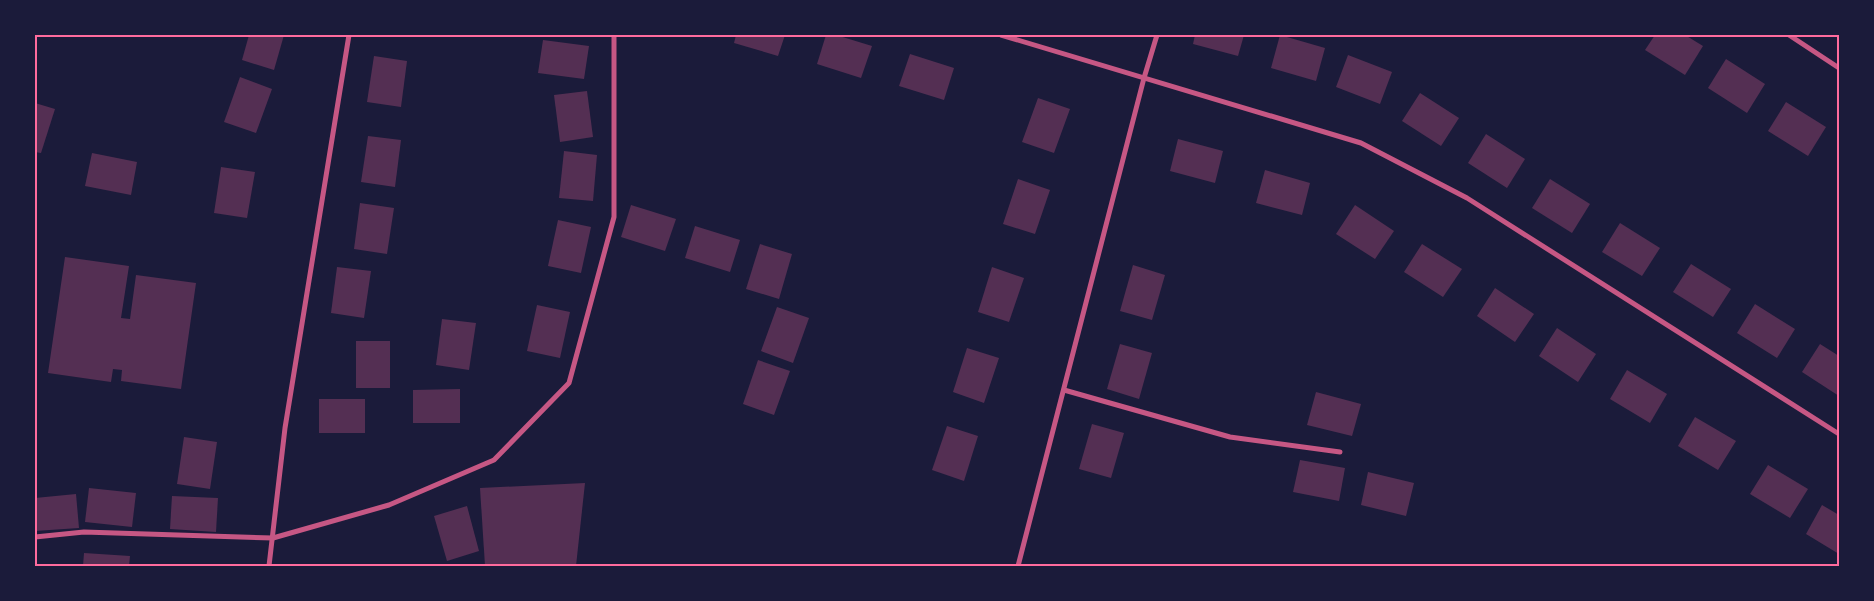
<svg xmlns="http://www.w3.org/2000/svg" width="1874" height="601" viewBox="0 0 1874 601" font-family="'IBM Plex Sans',sans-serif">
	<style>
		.building { fill: #542f53 }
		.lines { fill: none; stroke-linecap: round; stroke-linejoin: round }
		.minor { stroke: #c65784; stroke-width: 5 }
		.neatline { fill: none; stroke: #ff6b9d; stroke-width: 2 }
	</style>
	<rect width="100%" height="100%" fill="#1b1b3a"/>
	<!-- building -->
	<g class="building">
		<polygon points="249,35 284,35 274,70 242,60"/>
		<polygon points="736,35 785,35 778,56 734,43"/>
		<polygon points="826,35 836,35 872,46 861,78 817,64"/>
		<polygon points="1195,35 1244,35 1238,56 1193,44"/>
		<polygon points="1280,35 1325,48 1316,81 1271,68"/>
		<polygon points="1655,35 1685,35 1703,46 1685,75 1645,50"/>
		<polygon points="543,40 589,46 584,79 538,73"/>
		<polygon points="910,54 954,68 944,100 899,86"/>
		<polygon points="1348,55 1392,72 1380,104 1336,87"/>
		<polygon points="374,56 407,61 401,107 367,102"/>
		<polygon points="1726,59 1765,84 1747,113 1708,88"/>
		<polygon points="240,77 272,89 256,133 224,122"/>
		<polygon points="587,91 593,137 560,142 554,95"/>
		<polygon points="1420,93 1459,118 1441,146 1402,121"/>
		<polygon points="1038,98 1070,109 1054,153 1022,142"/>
		<polygon points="1786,102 1826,127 1808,156 1768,131"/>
		<polygon points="35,103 55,109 41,153 35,152"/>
		<polygon points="1486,134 1525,159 1507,188 1468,163"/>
		<polygon points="368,136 401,140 395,187 361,182"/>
		<polygon points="1178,139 1223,151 1215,183 1170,171"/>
		<polygon points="564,151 597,155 593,201 559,198"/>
		<polygon points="92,153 137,162 131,195 85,186"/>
		<polygon points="221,167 255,172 247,218 214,213"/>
		<polygon points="1265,170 1310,183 1302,215 1256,203"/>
		<polygon points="1018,179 1050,190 1035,234 1003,224"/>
		<polygon points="1550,179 1590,204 1572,233 1532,208"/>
		<polygon points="360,203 394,208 387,254 354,249"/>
		<polygon points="631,205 676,219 665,251 621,237"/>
		<polygon points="1355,205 1394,231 1375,259 1336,234"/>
		<polygon points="558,220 591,227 581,273 548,266"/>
		<polygon points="1620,223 1660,248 1642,276 1602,252"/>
		<polygon points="695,226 740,240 730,272 685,258"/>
		<polygon points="760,244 792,254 779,299 746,289"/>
		<polygon points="1422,244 1462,269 1443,297 1404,272"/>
		<polygon points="65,257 129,266 121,318 130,319 136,275 196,283 181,389 121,381 122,370 113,369 111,382 48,373"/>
		<polygon points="1691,264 1731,289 1713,317 1673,292"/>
		<polygon points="1133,265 1165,275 1152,320 1120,311"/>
		<polygon points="337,267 371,271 364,318 331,313"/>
		<polygon points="992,267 1024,278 1009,322 978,312"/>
		<polygon points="1495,288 1534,314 1515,342 1477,316"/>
		<polygon points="1755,304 1795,329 1777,358 1737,333"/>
		<polygon points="537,305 570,312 560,358 527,351"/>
		<polygon points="777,307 809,318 793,363 761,351"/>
		<polygon points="442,319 476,323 469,370 436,365"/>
		<polygon points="1557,328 1596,354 1578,382 1539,356"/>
		<rect x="356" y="341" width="34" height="47"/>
		<polygon points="1120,344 1152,353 1139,399 1107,389"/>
		<polygon points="1820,344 1839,356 1839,396 1802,372"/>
		<polygon points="967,348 999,358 984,403 953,392"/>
		<polygon points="758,360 790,371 774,415 743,404"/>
		<polygon points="1627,370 1667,394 1650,423 1610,399"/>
		<polygon points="460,389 460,423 413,423 413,390"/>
		<polygon points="1316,392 1361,404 1352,436 1307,425"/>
		<rect x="319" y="399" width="46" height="34"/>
		<polygon points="1695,417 1736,441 1718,470 1678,446"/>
		<polygon points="1092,424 1124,433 1111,478 1079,469"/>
		<polygon points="947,426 978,436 964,481 932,470"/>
		<polygon points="184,437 217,442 210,489 177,484"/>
		<polygon points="1300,460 1345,468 1339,501 1293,492"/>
		<polygon points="1768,465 1808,489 1790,518 1750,494"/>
		<polygon points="1368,472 1414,483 1406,516 1361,505"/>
		<polygon points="585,483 576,566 485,566 480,488"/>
		<polygon points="89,488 136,493 132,527 85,522"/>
		<polygon points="76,494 79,528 35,531 35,498"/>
		<polygon points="172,496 218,498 216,532 170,529"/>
		<polygon points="1822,505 1839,515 1839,554 1806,534"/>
		<polygon points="467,506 479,551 447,561 434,516"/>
		<polygon points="84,553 130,556 129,566 83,566"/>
	</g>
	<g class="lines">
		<!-- minor -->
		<g class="minor">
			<polyline points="1001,35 1361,143 1467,198 1839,434"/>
			<polyline points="1789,35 1839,68"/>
			<polyline points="1064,390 1230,437 1340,452"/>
			<polyline points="35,537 84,532 273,538 389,505 494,460 569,383 614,217 614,35"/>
			<polyline points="269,566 285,428 349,35"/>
			<polyline points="1018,566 1144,78 1157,35"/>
		</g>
	</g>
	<!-- border -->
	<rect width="1874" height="601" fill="none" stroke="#1b1b3a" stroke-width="72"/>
	<rect x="36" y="36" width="1802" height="529" class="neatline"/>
</svg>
